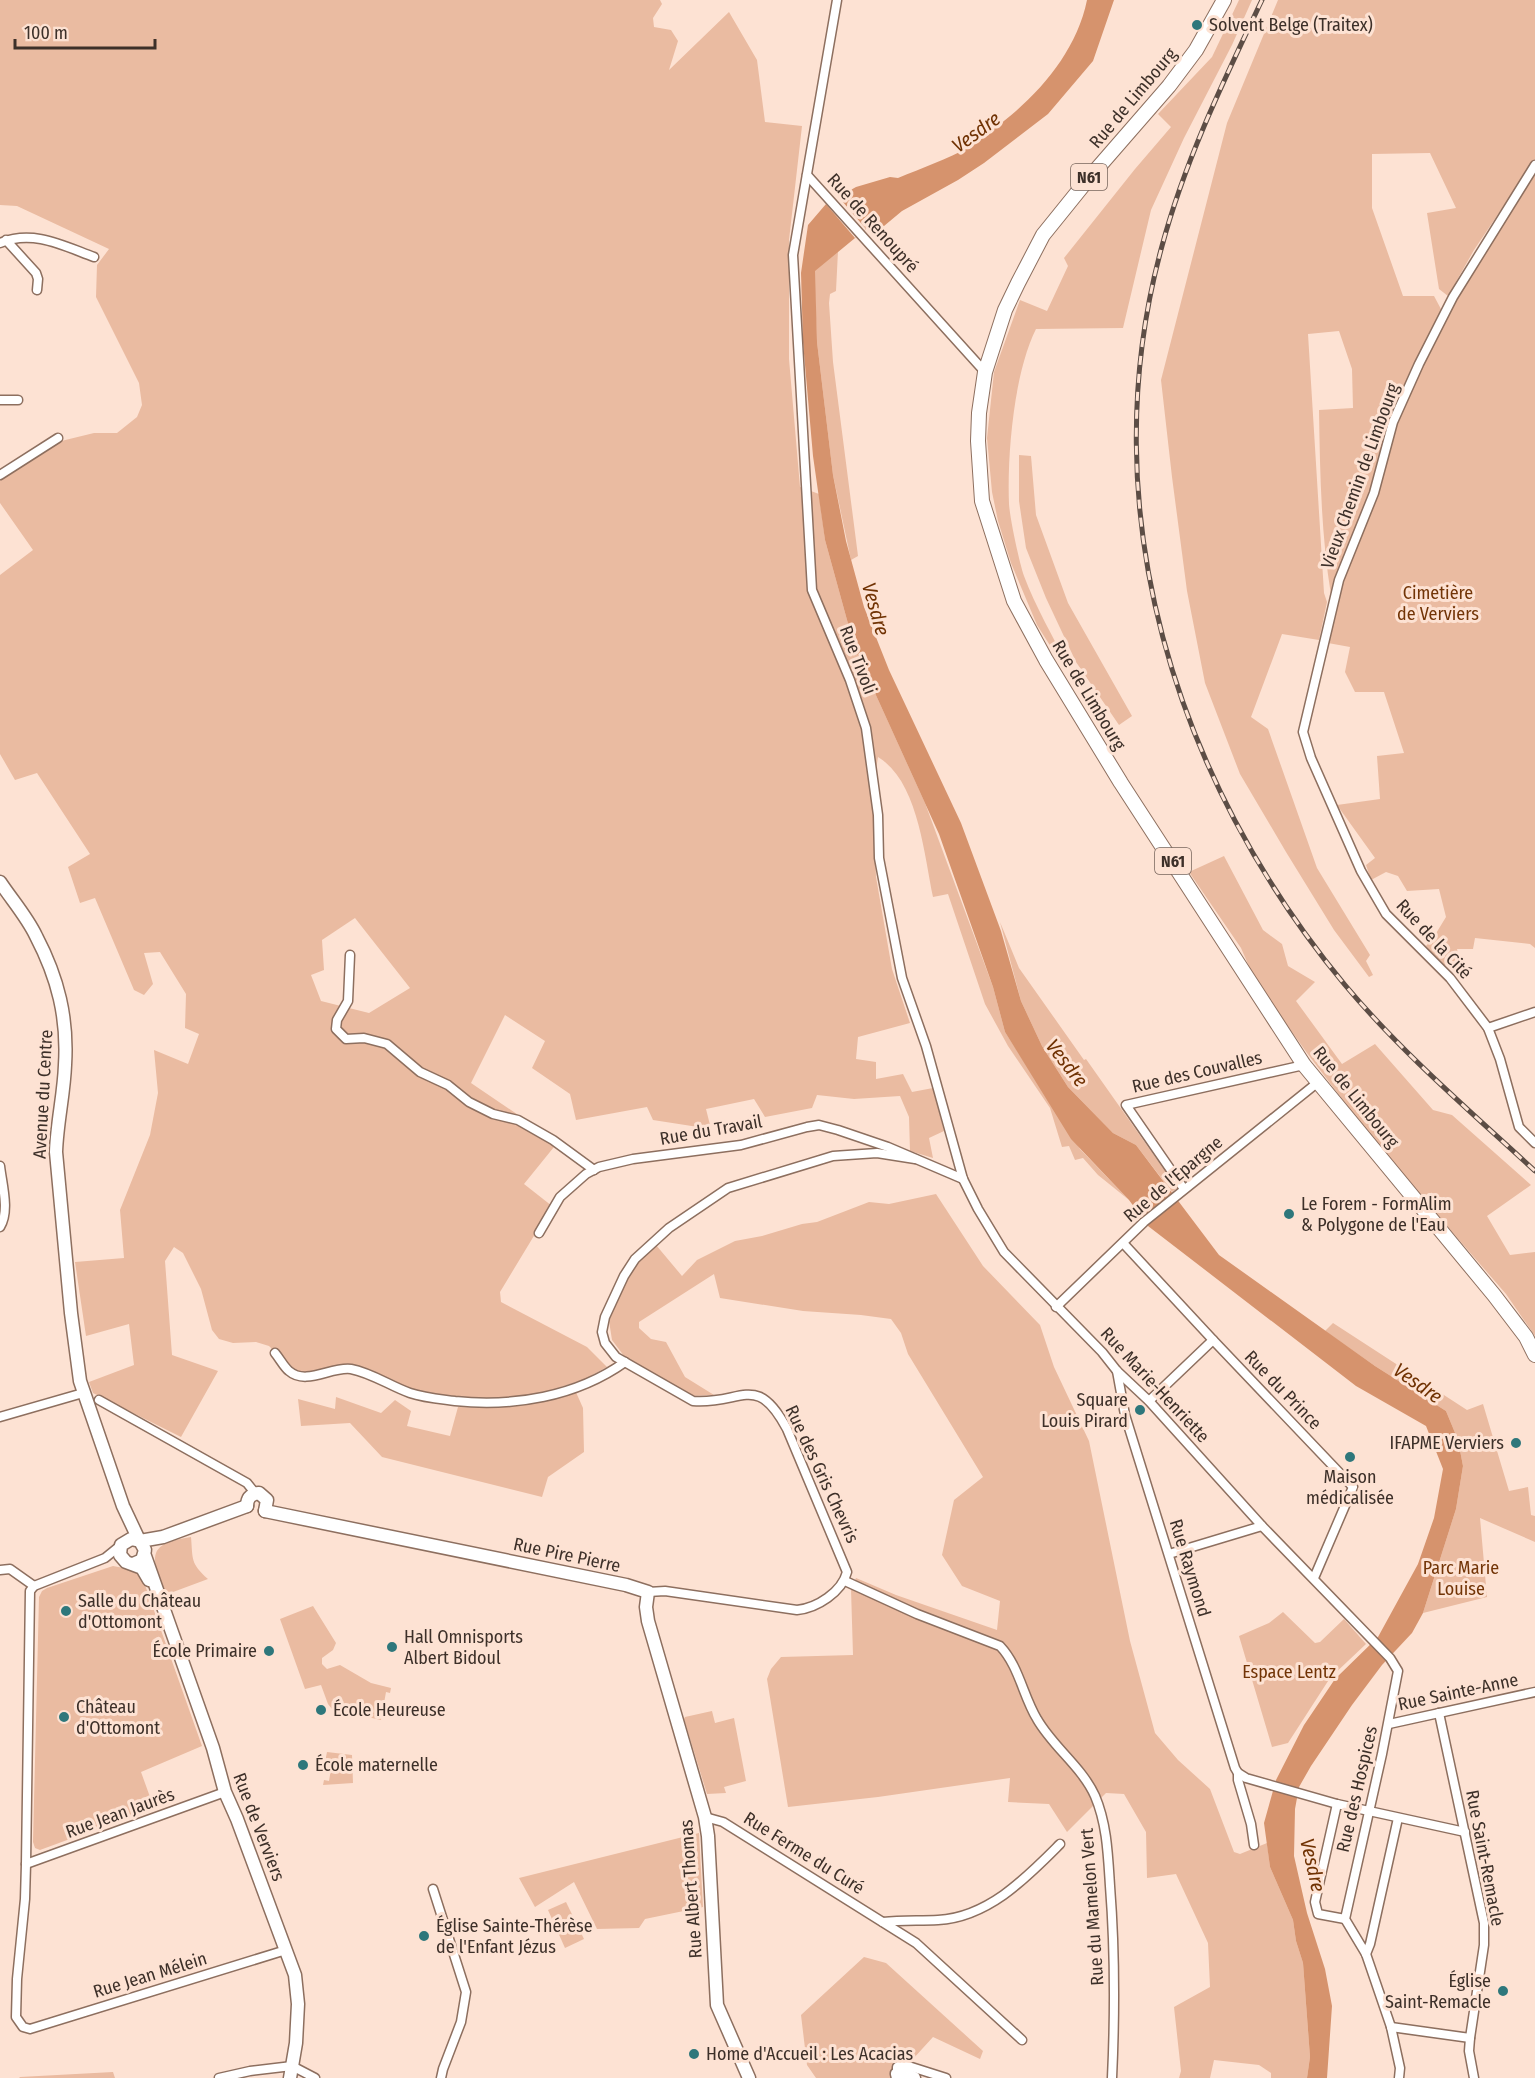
<svg xmlns="http://www.w3.org/2000/svg" width="1535" height="2078" viewBox="0 0 1535 2078" font-family="'Fira Sans Condensed',sans-serif">
	<style>
		.green { fill: #eabba1; fill-rule: evenodd }
		.water { fill: #d6936d }
		.pier { fill: #fde2d3 }
		.lines { fill: none; stroke-linecap: round; stroke-linejoin: round }
		.street-casing { stroke: #8d6f5f; stroke-width: 11 }
		.secondary-casing { stroke: #8d6f5f; stroke-width: 15 }
		.primary-casing { stroke: #8d6f5f; stroke-width: 16 }
		.street { stroke: #fff; stroke-width: 8 }
		.secondary { stroke: #fff; stroke-width: 12 }
		.primary { stroke: #fff; stroke-width: 14 }
		.rail-casing { stroke: #5c4d45; stroke-width: 5 }
		.rail { stroke: #fde2d3; stroke-width: 3; stroke-dasharray: 9; stroke-linecap: butt }
		.poi-dot { fill: #2e777b; stroke: #fde2d3; stroke-width: 2 }
		.labels { text-anchor: middle; dominant-baseline: central; stroke-width: 6; stroke-linejoin: round; paint-order: stroke }
		.shield { fill: #fde2d3; stroke: #77655c; stroke-width: 1.5 }
		.shield-label { font-size: 16px; font-weight: bold; fill: #3d3029 }
		.poi-label { font-size: 18px; fill: #3d3029; stroke: #fde2d3; text-anchor: start }
		.street-label { font-size: 18px; fill: #3d3029; stroke: #fde2d3 }
		.park-label { font-size: 18px; fill: #723406; stroke: #fde2d3 }
		.water-label { font-size: 20px; font-style: italic; fill: #703203; stroke: #fde2d3 }
	</style>
	<rect width="100%" height="100%" fill="#fde2d3"/>
	<!-- green -->
	<g class="green">
		<path d="M0,0H660L662,4L653,18L654,27L671,30L678,41L669,70L729,12L757,60L765,122L802,126L789,240V359L800,487L819,494L825,540L855,649L925,803L993,987L1005,1032L1080,1149L1129,1200L1098,1175L1083,1158L1075,1160L1069,1146L1062,1147L1050,1108L1008,1046L985,1004L948,894L933,897C924,854 918,781 878,757L873,789L876,877L892,969L910,1023L858,1037L856,1059L876,1062V1079L903,1074L912,1092L933,1088L944,1131L929,1138L933,1158L910,1151L909,1117L900,1096L854,1099L817,1095L812,1108L765,1117L754,1099L706,1109L711,1129L653,1120L647,1107L576,1120L570,1094L532,1068L545,1041L505,1015L471,1083L558,1142L524,1184L552,1206L500,1292L501,1302L587,1347L607,1367L585,1379L540,1394L517,1399L464,1401L404,1388L366,1371L299,1373L286,1363L269,1346L256,1342L233,1343L219,1339L212,1330L201,1289L183,1253L174,1247L165,1261L172,1355L218,1371L181,1437L93,1393L89,1382L134,1365L129,1324L86,1336L75,1262L124,1258L120,1210L150,1135L158,1093L154,1050L188,1064L199,1034L185,1028L186,994L160,952L144,953L153,984L144,995L134,990L95,898L80,903L68,867L90,854L37,773L15,780L0,754V575L33,550L0,503V479L53,443L94,433H117L137,417L142,405L139,383L96,297L97,265L109,249L17,206L0,205ZM355,918L410,988L369,1013L321,1001L311,975L324,970L322,940Z"/>
		<path d="M1239,0H1252L1232,45L1184,138L1151,210L1123,328L1036,329C1014,373 1007,454 1009,504C1010,519 1019,561 1024,576C1035,606 1054,638 1068,667L1065,669L1037,625L1011,563L998,521L992,492L987,438L994,372L1020,300L1047,311L1068,266L1064,258L1135,169L1171,127L1158,114L1212,57Z"/>
		<path d="M1278,0H1535V159L1474,250L1448,296L1439,289L1427,213L1456,208L1430,153L1372,154V208L1403,296H1434L1442,311L1413,365L1387,431L1371,489L1331,595C1321,534 1320,472 1319,410L1353,408L1352,369L1339,331L1308,334L1324,593L1327,602L1319,640L1282,634L1251,717L1268,729L1317,868L1370,955L1366,961L1373,975L1369,977L1334,930L1286,852L1240,774L1205,683L1187,591L1172,477L1161,380L1227,123Z"/>
		<polygon points="1535,175 1535,948 1530,944 1475,938 1473,949 1457,949 1461,966 1441,965 1426,946 1435,935 1446,917 1439,889 1407,891 1398,876 1386,872 1371,880 1366,865 1375,858 1337,805 1380,799 1377,756 1404,753 1384,692 1355,692 1345,672 1350,647 1328,643 1342,582 1375,499 1397,422 1423,365 1458,296"/>
		<polygon points="838,251 836,291 830,294 829,303 833,362 858,556 851,560 833,475 817,342 814,271"/>
		<polygon points="1019,455 1031,456 1036,515 1068,603 1132,716 1119,725 1076,662 1046,598 1026,548 1019,501"/>
		<polygon points="1224,856 1263,930 1282,944 1288,966 1315,982 1296,1001 1342,1064 1375,1044 1433,1110 1452,1115 1531,1185 1487,1216 1510,1255 1535,1252 1535,1336 1506,1294 1381,1150 1307,1053 1255,980 1241,948 1189,872"/>
		<polygon points="1000,922 1019,968 1084,1060 1086,1059 1177,1188 1172,1192 1136,1145 1113,1133 1068,1087 1042,1046 1021,1001"/>
		<polygon points="936,1194 983,1266 1040,1325 1054,1367 1089,1441 1130,1641 1155,1733 1178,1760 1210,1789 1234,1852 1240,1854 1267,1843 1270,1867 1293,1920 1296,1941 1303,1963 1310,2057 1307,2078 1271,2078 1271,2073 1259,2065 1214,2060 1210,2078 1179,2078 1181,2071 1174,2007 1210,1987 1208,1943 1176,1874 1147,1878 1146,1832 1124,1794 1106,1793 1067,1832 1049,1804 1008,1802 1010,1778 878,1797 788,1807 767,1679 771,1669 781,1657 853,1655 851,1589 856,1578 896,1595 997,1630 1000,1601 962,1586 942,1555 954,1500 983,1477 908,1354 901,1333 891,1319 861,1315 803,1311 720,1298 714,1274 639,1322 639,1328 651,1339 666,1342 685,1377 714,1395 692,1396 624,1356 612,1340 609,1321 617,1298 636,1264 656,1245 682,1276 697,1260 735,1241 762,1236 802,1224 817,1222 869,1202 889,1204"/>
		<polygon points="1333,1323 1467,1410 1483,1404 1509,1491 1528,1487 1531,1515 1535,1516 1535,1542 1480,1518 1487,1597 1423,1613 1456,1509 1463,1466 1458,1440 1446,1411 1375,1366 1325,1331"/>
		<path d="M575,1390L583,1408L584,1452L548,1477L542,1497L382,1457L350,1423L301,1426L298,1399L335,1409L336,1397L381,1413L395,1400L411,1411L407,1426L450,1436L458,1407C504,1409 532,1403 575,1390Z"/>
		<path d="M191,1537C193,1559 190,1563 208,1579L165,1595C153,1559 143,1544 191,1537Z"/>
		<polygon points="113,1566 140,1571 202,1746 141,1772 154,1808 40,1850 35,1848 33,1842 39,1597 42,1591 47,1588"/>
		<polygon points="313,1606 336,1643 333,1650 322,1658 322,1664 327,1669 340,1665 371,1683 391,1688 390,1693 386,1692 381,1720 332,1709 328,1704 321,1685 305,1689 280,1619"/>
		<polygon points="1283,1612 1315,1643 1320,1642 1344,1619 1366,1644 1330,1678 1288,1743 1272,1747 1239,1636 1269,1623"/>
		<polygon points="712,1711 715,1723 734,1718 746,1781 724,1787 726,1793 707,1794 684,1719 685,1717"/>
		<polygon points="327,1752 352,1755 353,1783 323,1785 324,1780 329,1781 332,1763 325,1762"/>
		<polygon points="699,1833 703,1907 645,1919 639,1928 597,1929 574,1882 535,1907 519,1878"/>
		<polygon points="566,1902 584,1939 565,1948 548,1910"/>
		<polygon points="864,1957 886,1963 983,2051 980,2059 933,2037 902,2071 904,2078 816,2078 807,2065 801,2015"/>
		<polygon points="113,2072 115,2078 19,2078 20,2077"/>
	</g>
	<!-- water -->
	<path class="water" d="M1087,0H1114L1093,61L1048,114L984,163L958,180L902,211L884,226L866,229L815,271L817,342L833,475L846,541L864,607L889,670L961,823L1001,931L1021,1001L1042,1046L1068,1087L1113,1133L1136,1145L1219,1255L1375,1366L1446,1411L1458,1440L1463,1466L1456,1509L1423,1613L1412,1633L1382,1665L1352,1705L1311,1766L1299,1787L1295,1809L1294,1856L1307,1913L1325,1969L1332,2006L1327,2078H1307L1310,2057L1303,1963L1296,1941L1293,1920L1270,1867L1264,1823L1276,1780L1304,1725L1335,1679L1378,1637L1418,1564L1434,1518L1443,1469L1426,1426L1356,1386L1148,1226L1129,1200L1071,1139L1005,1032L993,987L939,834L855,649L825,540L813,456L803,342L801,273L808,225L826,204L856,187L890,177L898,178C922,168 947,159 970,147C978,142 985,136 992,130C1035,99 1076,54 1087,0Z"/>
	<!-- pier -->
	<polygon class="pier" points="837,195 866,229 855,238 826,204"/>
	<g class="lines">
		<defs>
			<g id="street">
				<polyline points="837,0 793,255 812,590 850,680 866,728 878,815 879,858 902,978 926,1046 963,1179 978,1209 1004,1252 1102,1352 1117,1371 1149,1401 1262,1526 1390,1658 1398,1671 1382,1754 1345,1919 1366,1954 1391,2027 1400,2068 1399,2078"/>
				<polyline points="1535,165 1453,297 1419,364 1393,422 1374,493 1339,580 1303,732 1311,758 1361,871 1386,914 1450,978 1488,1028 1500,1059 1519,1127 1535,1143"/>
				<polyline points="807,175 985,372"/>
				<polyline points="6,240 36,273 38,279 37,290"/>
				<path d="M0,243C33,229 64,246 94,257"/>
				<polyline points="0,400 18,400"/>
				<polyline points="0,475 58,438"/>
				<polyline points="350,955 348,1001 337,1020 336,1029 346,1039 364,1038 387,1044 420,1072 448,1085 469,1102 493,1114 518,1120 553,1140 594,1170"/>
				<polyline points="1488,1028 1535,1012"/>
				<path d="M0,1166C2,1184 10,1211 0,1227"/>
				<polyline points="1184,1189 1126,1105 1304,1065"/>
				<polyline points="539,1233 560,1197 586,1174 599,1167 633,1159 741,1145 807,1127 819,1125 838,1130 888,1147 963,1179"/>
				<polyline points="1123,1243 1213,1340 1353,1487 1314,1578"/>
				<polyline points="1056,1307 1144,1222 1317,1083"/>
				<path d="M275,1353C280,1359 284,1367 289,1371C306,1386 332,1366 351,1369C372,1373 390,1386 410,1393C425,1398 440,1399 455,1401C513,1407 576,1397 625,1362"/>
				<polyline points="1117,1371 1125,1415 1235,1768 1238,1773 1238,1780 1251,1824 1254,1845"/>
				<polyline points="99,1400 247,1483 255,1493"/>
				<polyline points="1149,1401 1213,1340"/>
				<polyline points="0,1417 83,1393"/>
				<polyline points="121,1545 105,1558 34,1586 30,1591 26,1864 25,1899 17,1979 16,2017 23,2027 30,2029 286,1950"/>
				<polyline points="1169,1554 1262,1526"/>
				<polyline points="0,1570 10,1569 34,1586"/>
				<path d="M845,1581L917,1614L1000,1646C1019,1666 1023,1696 1037,1719C1053,1747 1082,1767 1095,1796C1107,1824 1108,1855 1110,1886C1115,1950 1115,2014 1112,2078"/>
				<path d="M648,1592L665,1591L797,1610C817,1608 842,1592 847,1572L787,1429C756,1371 742,1405 693,1401L616,1357L605,1343L602,1332L605,1317L624,1276L635,1259L669,1228L728,1188L833,1156L877,1153L915,1159"/>
				<polyline points="1439,1713 1484,1923 1484,1945 1470,2038 1469,2051 1474,2078"/>
				<polyline points="1389,1724 1535,1692"/>
				<polyline points="1238,1773 1246,1778 1337,1804 1465,1832"/>
				<polyline points="1337,1804 1315,1902 1318,1914 1345,1919"/>
				<polyline points="705,1817 723,1822 916,1943 1022,2040"/>
				<polyline points="26,1864 225,1792"/>
				<polyline points="433,1889 466,1992 461,2022 443,2069 441,2078"/>
				<path d="M883,1922C902,1920 920,1921 938,1920C989,1917 1027,1877 1060,1844"/>
				<polyline points="1366,1954 1370,1944 1398,1818"/>
				<polyline points="1391,2027 1470,2038"/>
				<polyline points="897,2074 897,2067 902,2064 946,2078"/>
				<polyline points="219,2078 250,2071 292,2066 315,2078"/>
			</g>
			<g id="secondary">
				<path d="M0,882C12,900 27,917 36,936C58,978 68,1018 65,1065C64,1094 57,1122 56,1152L71,1313L80,1381L123,1506L139,1540"/>
				<path d="M247,1506C247,1498 251,1494 259,1493L267,1500L265,1511"/>
				<polyline points="265,1511 626,1585 648,1592 646,1607 648,1621 705,1817 708,1836 717,2005 749,2078"/>
				<polyline points="140,1541 163,1537 247,1506"/>
				<polyline points="145,1556 213,1748 225,1792 237,1819 295,1975 298,2004 296,2043 290,2078"/>
				<polyline points="133,1564 142,1560 145,1550 140,1541 131,1539 121,1545 120,1555 126,1562 142,1568 149,1580"/>
				<polyline points="898,2078 897,2074 901,2072 914,2078"/>
			</g>
			<polyline id="primary" points="1224,0 1196,50 1169,86 1089,178 1043,235 1018,283 1005,310 985,372 979,413 978,441 982,501 1014,601 1046,660 1121,783 1304,1065 1494,1295 1526,1337 1535,1355"/>
		</defs>
		<!-- street casing -->
		<use href="#street" class="street-casing"/>
		<!-- secondary casing -->
		<use href="#secondary" class="secondary-casing"/>
		<!-- primary casing -->
		<use href="#primary" class="primary-casing"/>
		<!-- street -->
		<use href="#street" class="street"/>
		<!-- secondary -->
		<use href="#secondary" class="secondary"/>
		<!-- primary -->
		<use href="#primary" class="primary"/>
		<defs>
			<path id="rail" d="M1262,0C1224,80 1185,160 1162,246C1090,508 1175,780 1345,985C1402,1053 1470,1111 1535,1171"/>
		</defs>
		<!-- rail casing -->
		<use href="#rail" class="rail-casing"/>
		<!-- rail -->
		<use href="#rail" class="rail"/>
	</g>
	<!-- markers -->
	<g class="poi-dot">
		<circle cx="1197" cy="25" r="6"/>
		<circle cx="1289" cy="1214" r="6"/>
		<circle cx="1140" cy="1410" r="6"/>
		<circle cx="1516" cy="1443" r="6"/>
		<circle cx="1350" cy="1457" r="6"/>
		<circle cx="66" cy="1611" r="6"/>
		<circle cx="392" cy="1647" r="6"/>
		<circle cx="269" cy="1651" r="6"/>
		<circle cx="321" cy="1710" r="6"/>
		<circle cx="64" cy="1717" r="6"/>
		<circle cx="303" cy="1765" r="6"/>
		<circle cx="424" cy="1936" r="6"/>
		<circle cx="1503" cy="1991" r="6"/>
		<circle cx="694" cy="2054" r="6"/>
	</g>
	<g class="labels">
		<!-- shield labels -->
		<g class="shield">
			<rect x="1071" y="164" width="36" height="26" rx="4.5"/>
			<rect x="1155" y="848" width="36" height="26" rx="4.5"/>
		</g>
		<g class="shield-label">
			<text x="1089" y="177">N61</text>
			<text x="1173" y="861">N61</text>
		</g>
		<!-- poi labels -->
		<g class="poi-label">
			<text x="1209" y="25">Solvent Belge (Traitex)</text>
			<text x="1301" y="1204">Le Forem - FormAlim<tspan x="1301" dy="21">&amp; Polygone de l'Eau</tspan></text>
			<text x="1128" y="1400" text-anchor="end">Square<tspan x="1128" dy="21">Louis Pirard</tspan></text>
			<text x="1504" y="1443" text-anchor="end">IFAPME Verviers</text>
			<text x="1350" y="1477" text-anchor="middle">Maison<tspan x="1350" dy="21">médicalisée</tspan></text>
			<text x="78" y="1601">Salle du Château<tspan x="78" dy="21">d'Ottomont</tspan></text>
			<text x="404" y="1637">Hall Omnisports<tspan x="404" dy="21">Albert Bidoul</tspan></text>
			<text x="257" y="1651" text-anchor="end">École Primaire</text>
			<text x="76" y="1707">Château<tspan x="76" dy="21">d'Ottomont</tspan></text>
			<text x="333" y="1710">École Heureuse</text>
			<text x="315" y="1765">École maternelle</text>
			<text x="436" y="1926">Église Sainte-Thérèse<tspan x="436" dy="21">de l'Enfant Jézus</tspan></text>
			<text x="1491" y="1981" text-anchor="end">Église<tspan x="1491" dy="21">Saint-Remacle</tspan></text>
			<text x="706" y="2054">Home d'Accueil : Les Acacias</text>
		</g>
		<!-- street labels -->
		<g class="street-label">
			<text transform="translate(1133 98) rotate(-50)">Rue de Limbourg</text>
			<text transform="translate(873 223) rotate(48)">Rue de Renoupré</text>
			<text transform="translate(1360 476) rotate(-70)">Vieux Chemin de Limbourg</text>
			<text transform="translate(858 660) rotate(69)">Rue Tivoli</text>
			<text transform="translate(1089 695) rotate(59)">Rue de Limbourg</text>
			<text transform="translate(1434 939) rotate(47)">Rue de la Cité</text>
			<text transform="translate(1197 1072) rotate(-13)">Rue des Couvalles</text>
			<text transform="translate(43 1094) rotate(-87)">Avenue du Centre</text>
			<text transform="translate(1356 1097) rotate(51)">Rue de Limbourg</text>
			<text transform="translate(711 1130) rotate(-10)">Rue du Travail</text>
			<text transform="translate(1173 1179) rotate(-40)">Rue de l'Epargne</text>
			<text transform="translate(1155 1385) rotate(47)">Rue Marie-Henriette</text>
			<text transform="translate(1283 1390) rotate(46)">Rue du Prince</text>
			<text transform="translate(822 1474) rotate(65)">Rue des Gris Chevris</text>
			<text transform="translate(567 1555) rotate(12)">Rue Pire Pierre</text>
			<text transform="translate(1190 1568) rotate(73)">Rue Raymond</text>
			<text transform="translate(1458 1692) rotate(-12)">Rue Sainte-Anne</text>
			<text transform="translate(1357 1789) rotate(-77)">Rue des Hospices</text>
			<text transform="translate(120 1813) rotate(-20)">Rue Jean Jaurès</text>
			<text transform="translate(259 1827) rotate(69)">Rue de Verviers</text>
			<text transform="translate(804 1853) rotate(32)">Rue Ferme du Curé</text>
			<text transform="translate(1485 1858) rotate(79)">Rue Saint-Remacle</text>
			<text transform="translate(691 1889) rotate(-94)">Rue Albert Thomas</text>
			<text transform="translate(1092 1907) rotate(-94)">Rue du Mamelon Vert</text>
			<text transform="translate(150 1975) rotate(-17)">Rue Jean Mélein</text>
		</g>
		<!-- park labels -->
		<g class="park-label">
			<text x="1438" y="593">Cimetière<tspan x="1438" dy="21">de Verviers</tspan></text>
			<text x="1461" y="1568">Parc Marie<tspan x="1461" dy="21">Louise</tspan></text>
			<text x="1289" y="1672">Espace Lentz</text>
		</g>
		<!-- water labels -->
		<g class="water-label">
			<text transform="translate(976 132) rotate(-36)">Vesdre</text>
			<text transform="translate(876 609) rotate(74)">Vesdre</text>
			<text transform="translate(1067 1063) rotate(52)">Vesdre</text>
			<text transform="translate(1418 1383) rotate(35)">Vesdre</text>
			<text transform="translate(1313 1865) rotate(77)">Vesdre</text>
		</g>
	</g>
	<!-- scale -->
	<path d="M15 39v9h140v-9" fill="none" stroke="#3d3029" stroke-width="3"/>
	<text x="24" y="39" font-size="18" fill="#3d3029" stroke="#fde2d3" stroke-width="4.5" paint-order="stroke">100 m</text>
</svg>
